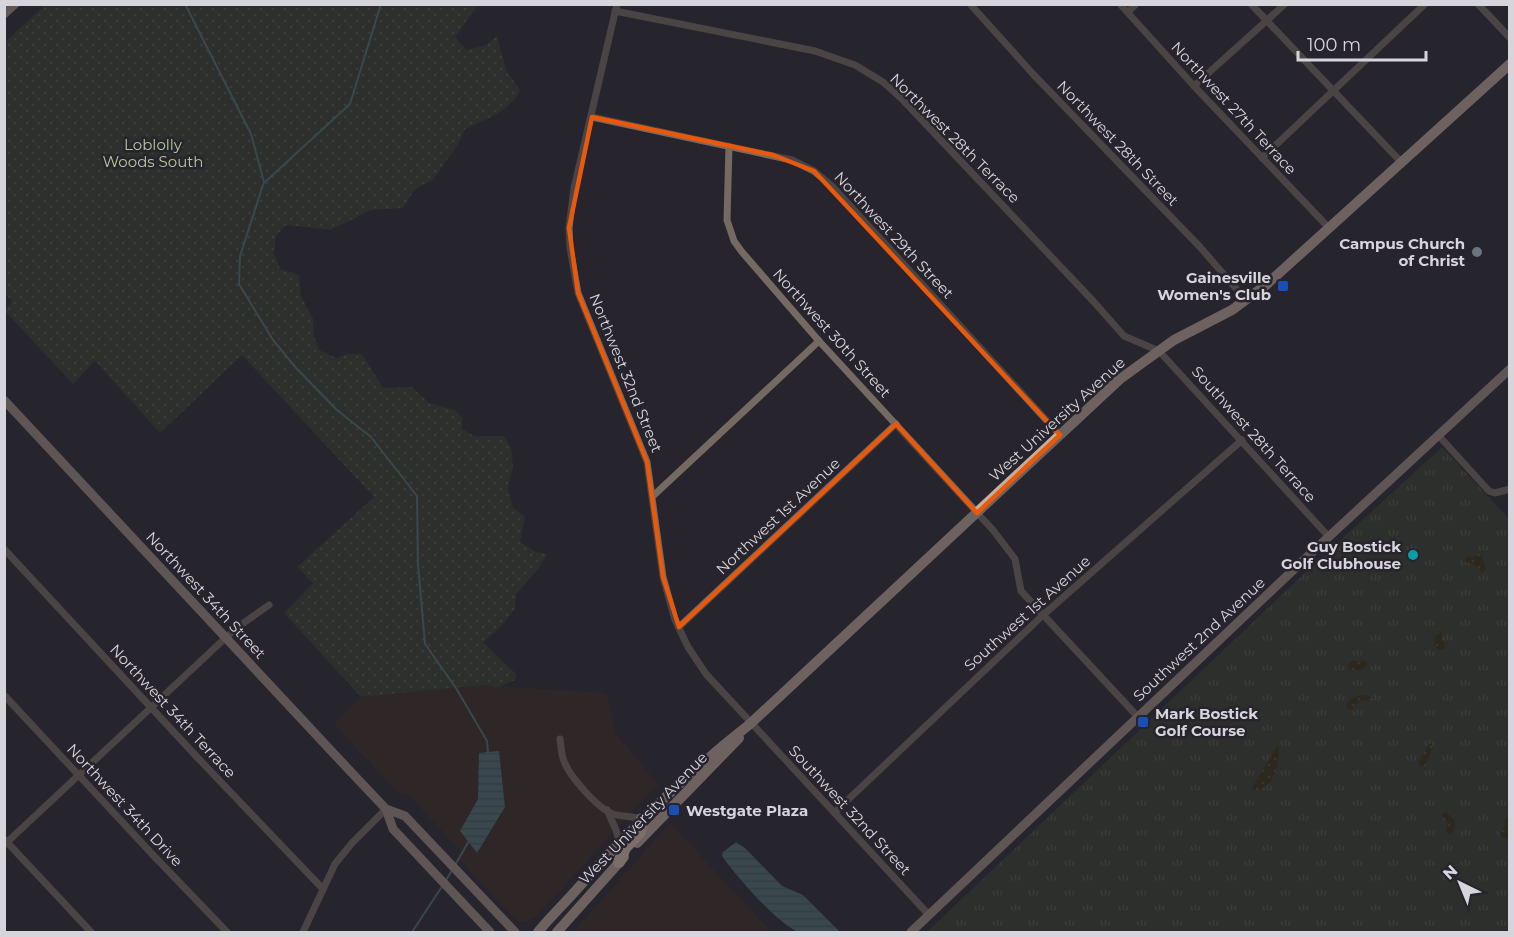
<svg xmlns="http://www.w3.org/2000/svg" width="1514" height="937" viewBox="0 0 1514 937" font-family="Montserrat,sans-serif">
	<style>
		.commercial { fill: #3b2823 }
		.grass { fill: url(#grass-tufts) }
		.sand { fill: url(#sand-dots) }
		.park { fill: url(#park-dots) }
		.water { fill: url(#water-rules) }
		.lines { fill: none; stroke-linecap: round; stroke-linejoin: round }
		.stream { stroke: #4e7373; stroke-width: 2 }
		.street { stroke: #756a62; stroke-width: 7 }
		.secondary { stroke: #a29083; stroke-width: 9 }
		.primary { stroke: #c5ae9d; stroke-width: 10 }
		.highway { stroke: #e4c9b4; stroke-width: 12 }
		.marked { fill: none; stroke: #e8590c; stroke-width: 4.5; stroke-linejoin: round }
		.worship-dot { fill: #6b7280; stroke: #27242e; stroke-width: 2 }
		.transit-dot { fill: #1a4fb4; stroke: #27242e; stroke-width: 2 }
		.culture-dot { fill: #0f9aa8; stroke: #27242e; stroke-width: 2 }
		.labels { text-anchor: middle; dominant-baseline: central; stroke-width: 5; stroke-linejoin: round; paint-order: stroke }
		.street-label { font-size: 15px; fill: #d7d5dc; stroke: #27242e }
		.park-label { font-size: 15px; fill: #b4c997; stroke: #27242e }
		.poi-label { font-size: 15px; font-weight: bold; fill: #d7d5dc; stroke: #27242e; text-anchor: end }
	</style>
	<defs>
		<pattern id="grass-tufts" width="24" height="20" patternUnits="userSpaceOnUse" patternTransform="scale(1.5)"><rect width="24" height="20" fill="#353d2b"/><path d="M3 7l-1-3M5 7V3M7 7l1-3M15 17l-1-3M17 17v-4M19 17l1-3" fill="none" stroke="#525849"/></pattern>
		<pattern id="sand-dots" width="8" height="8" patternUnits="userSpaceOnUse" patternTransform="scale(1.5)"><rect width="8" height="8" fill="#352d0c"/><path d="M2 2h.1M6 6h.1" fill="none" stroke="#524b2f" stroke-width="1.8" stroke-linecap="round"/></pattern>
		<pattern id="park-dots" width="8" height="8" patternUnits="userSpaceOnUse" patternTransform="scale(1.5)"><rect width="8" height="8" fill="#353d2b"/><path d="M2 2h.1M6 6h.1" fill="none" stroke="#525849" stroke-width="1.8" stroke-linecap="round"/></pattern>
		<pattern id="water-rules" width="6" height="5" patternUnits="userSpaceOnUse" patternTransform="scale(1.5)"><rect width="6" height="5" fill="#4e7373"/><path d="M0 2.5h6" fill="none" stroke="#485c5d"/></pattern>
	</defs>
	<rect width="100%" height="100%" fill="#27242e"/>
	<!-- commercial -->
	<g class="commercial">
		<polygon points="482,685 606,693 616,734 659,785 634,809 536,917 529,921 519,921 511,916 458,858 462,852 406,793 401,796 334,724 361,697"/>
		<polygon points="670,823 772,932 573,932"/>
	</g>
	<!-- grass -->
	<polygon class="grass" points="1442,447 1509,519 1509,932 927,932 1310,568"/>
	<!-- sand -->
	<g class="sand">
		<path d="M1479,554C1484,557 1488,571 1484,575L1476,566L1464,561L1467,557H1473Z"/>
		<polygon points="1439,631 1442,633 1445,648 1442,652 1434,645 1435,636"/>
		<polygon points="1351,661 1365,661 1368,664 1362,670 1349,670 1348,665"/>
		<path d="M1366,695L1372,697V700L1359,701L1352,709H1348L1346,705C1350,698 1358,695 1366,695Z"/>
		<polygon points="1429,744 1432,744 1433,747 1425,766 1420,766 1418,762"/>
		<path d="M1277,746H1279C1278,765 1276,788 1253,791V786Z"/>
		<path d="M1447,812C1453,817 1456,822 1454,831L1450,835L1446,831L1448,822L1442,817L1443,813Z"/>
		<polygon points="1509,817 1509,840 1501,837 1500,832 1505,825 1505,818"/>
	</g>
	<!-- park -->
	<path class="park" d="M45,5H478L455,37L467,50L486,45L497,36L506,70L520,90C510,111 485,120 465,129L457,146L432,181L415,189L403,208L371,210L331,230L286,225L276,236L274,253L280,269L299,275L301,296L313,319L314,336L319,350L336,358L347,354H362L383,388L412,387L429,403L455,410L462,418V429L474,436H504L511,448L513,467L508,488L513,508L525,516L520,542L536,552L547,554L539,568L516,594L515,609L498,630L483,642L516,674L515,680L499,687L482,685L361,697L284,613L313,583L297,567L374,497L242,355L160,433L95,361L73,384L5,311L12,301L4,292L5,42Z"/>
	<!-- water -->
	<g class="water">
		<polygon points="499,751 505,807 477,853 460,831 478,799 479,753"/>
		<path d="M736,842L745,848L782,886L803,895L840,932C828,933 809,936 798,932C776,922 736,876 722,856L723,852Z"/>
	</g>
	<g class="lines">
		<!-- stream -->
		<g class="stream">
			<polyline points="185,4 251,134 264,182 240,256 239,284 273,340 297,369 337,410 371,437 417,496 418,564 425,644 456,688 487,741 488,754"/>
			<polyline points="265,182 350,104 381,4"/>
			<polyline points="455,865 469,841"/>
			<polyline points="446,880 453,869"/>
			<polyline points="412,932 443,885"/>
		</g>
		<!-- street -->
		<g class="street">
			<polyline points="617,4 574,188 569,228 570,248 578,293 647,462 663,577 675,620 688,647 706,674 929,915"/>
			<polyline points="970,4 1033,74 1200,247 1246,300"/>
			<polyline points="1120,4 1194,86 1329,228"/>
			<polyline points="1251,4 1402,163"/>
			<polyline points="1478,4 1510,38"/>
			<polyline points="615,11 815,51 855,65 883,82 902,99 1094,302 1124,336 1159,351 1329,537"/>
			<polyline points="1128,12 1136,4"/>
			<polyline points="1194,86 1285,4"/>
			<polyline points="592,117 792,160 814,171 833,187 1060,435"/>
			<polyline points="729,146 727,220 734,241 742,252 819,341 993,530 1015,559 1021,591 1138,717"/>
			<polyline points="1262,158 1425,4"/>
			<polyline points="1438,435 1489,491 1495,493 1510,489"/>
			<polyline points="653,496 819,341"/>
			<polyline points="4,549 197,757 323,889"/>
			<polyline points="679,627 896,424"/>
			<polyline points="4,695 153,855 227,932"/>
			<path d="M560,739C561,745 561,752 563,758C567,774 597,808 613,814C622,817 632,816 642,819"/>
			<polyline points="607,810 616,830 619,841"/>
			<polyline points="835,812 1042,616 1242,440"/>
			<polyline points="5,840 91,932"/>
			<polyline points="4,845 235,629 269,605"/>
			<polyline points="303,932 335,864 352,843 386,809"/>
		</g>
		<!-- secondary -->
		<g class="secondary">
			<polyline points="4,14 15,4"/>
			<polyline points="4,400 350,771 386,809 405,816 515,932"/>
			<polyline points="386,809 393,829 490,932"/>
			<polyline points="911,932 1308,556 1510,369"/>
		</g>
		<!-- primary -->
		<g class="primary">
			<polyline points="637,843 739,738"/>
			<path d="M538,932C550,917 565,903 578,888C631,828 686,774 750,724L1120,379L1174,340L1232,310L1266,285L1510,64"/>
			<polyline points="557,932 624,857"/>
		</g>
		<!-- highway -->
		<polyline class="highway" points="619,862 625,848 640,832 642,819"/>
	</g>
	<!-- marked area -->
	<path d="M0 0H1514V937H0ZM592,117L773,155L814,171L1060,435L977,513L896,424L679,627L663,577L647,462L578,293L569,228Z" fill="#27242e" fill-opacity=".55" fill-rule="evenodd"/>
	<path class="marked" d="M592,117L773,155L814,171L1060,435L977,513L896,424L679,627L663,577L647,462L578,293L569,228Z"/>
	<!-- markers -->
	<circle class="worship-dot" cx="1477" cy="252" r="6"/>
	<g class="transit-dot">
		<rect x="1277" y="280" width="12" height="12" rx="3"/>
		<rect x="1137" y="716" width="12" height="12" rx="3"/>
		<rect x="668" y="804" width="12" height="12" rx="3"/>
	</g>
	<circle class="culture-dot" cx="1413" cy="555" r="6"/>
	<g class="labels">
		<!-- street labels -->
		<g class="street-label">
			<text transform="translate(1234 108) rotate(47)">Northwest 27th Terrace</text>
			<text transform="translate(955 138) rotate(45)">Northwest 28th Terrace</text>
			<text transform="translate(1118 143) rotate(46)">Northwest 28th Street</text>
			<text transform="translate(894 235) rotate(47)">Northwest 29th Street</text>
			<text transform="translate(832 333) rotate(48)">Northwest 30th Street</text>
			<text transform="translate(626 373) rotate(68)">Northwest 32nd Street</text>
			<text transform="translate(1057 419) rotate(-42)">West University Avenue</text>
			<text transform="translate(1254 434) rotate(48)">Southwest 28th Terrace</text>
			<text transform="translate(778 516) rotate(-43)">Northwest 1st Avenue</text>
			<text transform="translate(206 595) rotate(47)">Northwest 34th Street</text>
			<text transform="translate(1027 613) rotate(-42)">Southwest 1st Avenue</text>
			<text transform="translate(1199 639) rotate(-43)">Southwest 2nd Avenue</text>
			<text transform="translate(173 711) rotate(47)">Northwest 34th Terrace</text>
			<text transform="translate(125 805) rotate(47)">Northwest 34th Drive</text>
			<text transform="translate(850 810) rotate(47)">Southwest 32nd Street</text>
			<text transform="translate(643 818) rotate(-46)">West University Avenue</text>
		</g>
		<!-- park labels -->
		<g class="park-label">
			<text x="153" y="144">Loblolly<tspan x="153" dy="17">Woods South</tspan></text>
		</g>
		<!-- poi labels -->
		<g class="poi-label">
			<text x="1465" y="243">Campus Church<tspan x="1465" dy="17">of Christ</tspan></text>
			<text x="1271" y="277">Gainesville<tspan x="1271" dy="17">Women's Club</tspan></text>
			<text x="1401" y="546">Guy Bostick<tspan x="1401" dy="17">Golf Clubhouse</tspan></text>
			<text x="1155" y="713" text-anchor="start">Mark Bostick<tspan x="1155" dy="17">Golf Course</tspan></text>
			<text x="686" y="810" text-anchor="start">Westgate Plaza</text>
		</g>
	</g>
	<!-- border -->
	<rect width="1514" height="937" fill="none" stroke="#d7d5dc" stroke-width="12"/>
	<!-- north arrow -->
	<g transform="translate(1460 883) rotate(317)" stroke="#27242e" stroke-width="4.5" paint-order="stroke">
	<path d="M0-4.5L10 22L0 15L-10 22Z" fill="#d7d5dc"/>
	<text y="-9" font-size="16" font-weight="bold" text-anchor="middle" fill="#d7d5dc">N</text>
	</g>
	<!-- scale -->
	<path d="M1298 51v9h128v-9" fill="none" stroke="#d7d5dc" stroke-width="3"/>
	<text x="1307" y="51" font-size="18" fill="#d7d5dc" stroke="#27242e" stroke-width="4.5" paint-order="stroke">100 m</text>
</svg>
